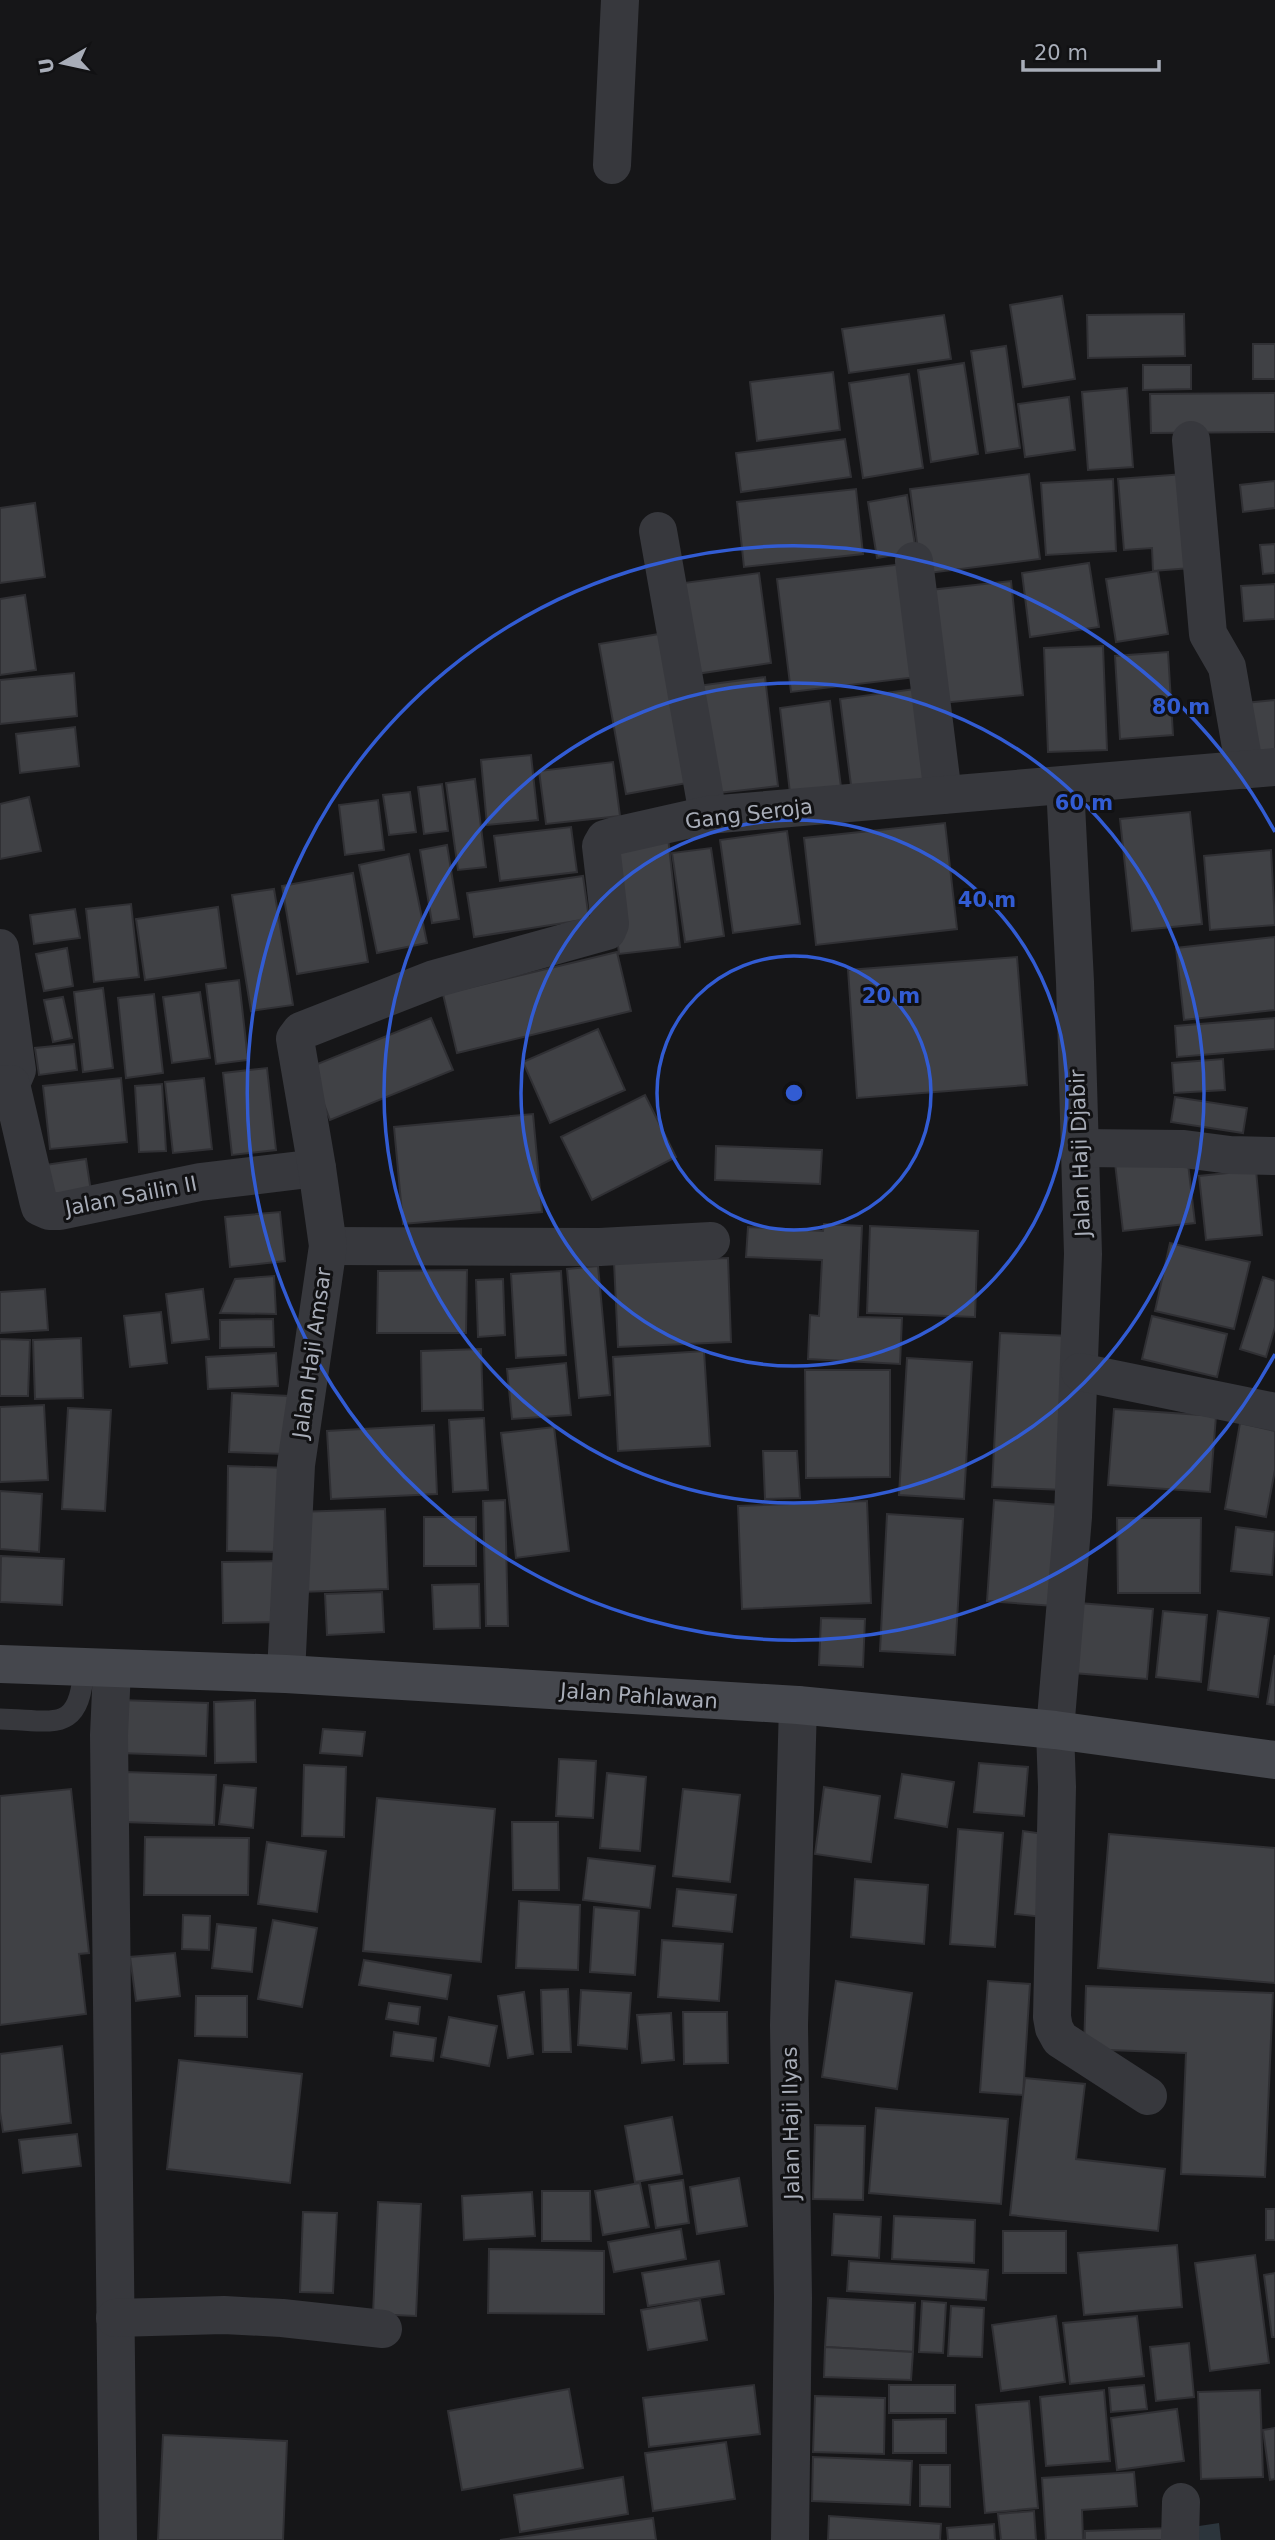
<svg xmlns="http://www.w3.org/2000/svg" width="1275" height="2540" viewBox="0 0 1275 2540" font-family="'DejaVu Sans',sans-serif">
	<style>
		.water { fill: #2c353c }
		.building { fill: #404145; stroke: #303034; stroke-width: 2 }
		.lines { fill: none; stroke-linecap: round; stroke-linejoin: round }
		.service { stroke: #37383d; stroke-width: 21 }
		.minor { stroke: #37383d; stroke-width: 38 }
		.secondary { stroke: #45474d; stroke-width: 38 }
		.ring { fill: none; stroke: #325cd3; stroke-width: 3.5 }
		.labels { text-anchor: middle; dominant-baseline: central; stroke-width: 6; stroke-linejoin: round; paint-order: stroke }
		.street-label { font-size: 21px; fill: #a8adb8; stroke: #111113 }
		.centre { fill: #325cd3; stroke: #111113; stroke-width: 3.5 }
		.ring-label { font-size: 21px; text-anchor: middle; font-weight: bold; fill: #325cd3; stroke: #111113; stroke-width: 6; stroke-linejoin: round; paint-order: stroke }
	</style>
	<rect width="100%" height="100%" fill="#161618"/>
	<!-- water -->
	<polygon class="water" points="1219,2523 1221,2540 1181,2540 1179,2529"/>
	<!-- building -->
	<g class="building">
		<polygon points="1062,296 1075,379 1023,387 1010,305"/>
		<polygon points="1184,314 1185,356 1088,358 1087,315"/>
		<polygon points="944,315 951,359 849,373 842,329"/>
		<rect x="1253" y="344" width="22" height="35"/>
		<polygon points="1006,346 1020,448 986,453 971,351"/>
		<polygon points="964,363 978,454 931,462 918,370"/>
		<polygon points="1143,365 1191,365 1191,389 1143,390"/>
		<polygon points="833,372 840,430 757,441 750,382"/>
		<polygon points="909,374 923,468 863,478 849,383"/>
		<polygon points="1127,388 1133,467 1088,470 1082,392"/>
		<polygon points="1275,393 1275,432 1151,433 1150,394"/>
		<polygon points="1069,397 1075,450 1025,457 1018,404"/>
		<polygon points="845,439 851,477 741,492 736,453"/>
		<polygon points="1029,474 1040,559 921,574 910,489"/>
		<polygon points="1184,474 1191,568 1153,571 1152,548 1124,550 1118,479"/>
		<polygon points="1113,479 1116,551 1046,555 1041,483"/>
		<polygon points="1275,481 1275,508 1243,512 1240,485"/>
		<polygon points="856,489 863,554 744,567 737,502"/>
		<polygon points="907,495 916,551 877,558 868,502"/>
		<polygon points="35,503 45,577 0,583 0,508"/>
		<polygon points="1275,544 1275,573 1263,574 1260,545"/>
		<polygon points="1089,563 1099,627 1030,637 1022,573"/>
		<polygon points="903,564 917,677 791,692 777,579"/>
		<polygon points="1158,571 1168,634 1116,642 1106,579"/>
		<polygon points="759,573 771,663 689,675 676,584"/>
		<polygon points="1011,581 1023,695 942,703 930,590"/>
		<polygon points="1275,584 1275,619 1244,621 1241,586"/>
		<polygon points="25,595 36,670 0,675 0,599"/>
		<polygon points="671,632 698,781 626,794 599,644"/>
		<polygon points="1103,646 1107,750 1048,752 1044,648"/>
		<polygon points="1168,652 1173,735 1120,739 1115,656"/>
		<polygon points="74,673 77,716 0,724 0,680"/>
		<polygon points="765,677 778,786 710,794 697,686"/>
		<polygon points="922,688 934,782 852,793 840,699"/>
		<polygon points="1275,700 1275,755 1249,757 1245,703"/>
		<polygon points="830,701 841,787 790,793 780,708"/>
		<polygon points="75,727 79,766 20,773 16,734"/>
		<polygon points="531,755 538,820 487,825 481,760"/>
		<polygon points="613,762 620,816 546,824 539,771"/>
		<polygon points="475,779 486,867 458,870 446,783"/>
		<polygon points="442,784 448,831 424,834 418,787"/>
		<polygon points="410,792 416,832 389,835 383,795"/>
		<polygon points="29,797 41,851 0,859 0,804"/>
		<polygon points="378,800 384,850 345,855 339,805"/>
		<polygon points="1190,812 1202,924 1132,931 1120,819"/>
		<polygon points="945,823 957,929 816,945 804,838"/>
		<polygon points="571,827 577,872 500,881 494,836"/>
		<polygon points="787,831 800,924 733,933 720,840"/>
		<polygon points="668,837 680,947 619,954 607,844"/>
		<polygon points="447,845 459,919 432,923 420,850"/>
		<polygon points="711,848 724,936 685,942 672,853"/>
		<polygon points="1271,850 1275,925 1210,930 1204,856"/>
		<polygon points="409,854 427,943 377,953 359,865"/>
		<polygon points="353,873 368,962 297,974 282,886"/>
		<polygon points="583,876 589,919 474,937 467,893"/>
		<polygon points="274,889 293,1005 251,1011 232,895"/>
		<polygon points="131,904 139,977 94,982 86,909"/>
		<polygon points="218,907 226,968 145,980 136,919"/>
		<polygon points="75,909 80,938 34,944 30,915"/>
		<polygon points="1275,937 1275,1010 1184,1020 1176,948"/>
		<polygon points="67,948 73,986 44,991 36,954"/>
		<polygon points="617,952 631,1011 457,1053 443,994"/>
		<polygon points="1017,957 1027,1085 857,1098 848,970"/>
		<polygon points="239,980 248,1060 216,1064 206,984"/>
		<polygon points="103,988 113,1068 83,1072 74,992"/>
		<polygon points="200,992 210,1058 172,1063 163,997"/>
		<polygon points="154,994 163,1073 126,1078 118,998"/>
		<polygon points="63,997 72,1038 53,1042 44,1000"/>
		<polygon points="431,1018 453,1070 330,1120 310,1067"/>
		<polygon points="1275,1018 1275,1049 1177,1057 1175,1026"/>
		<polygon points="598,1029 625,1090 550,1123 523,1062"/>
		<polygon points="74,1044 77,1070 39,1075 35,1048"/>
		<polygon points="1223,1059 1225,1090 1174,1093 1172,1063"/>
		<polygon points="267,1068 276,1150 232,1155 223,1073"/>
		<polygon points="121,1078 127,1142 50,1149 43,1086"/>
		<polygon points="204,1078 212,1149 173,1153 165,1082"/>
		<polygon points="162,1084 166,1151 139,1152 135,1086"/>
		<polygon points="645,1095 676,1157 592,1200 561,1137"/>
		<polygon points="1175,1097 1247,1108 1243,1133 1171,1122"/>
		<polygon points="533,1114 542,1212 403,1224 394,1127"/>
		<polygon points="716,1146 822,1150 820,1184 715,1180"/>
		<polygon points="1187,1155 1195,1223 1123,1231 1115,1163"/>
		<polygon points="86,1159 92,1198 51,1204 45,1165"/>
		<polygon points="1256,1170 1262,1235 1206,1240 1199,1176"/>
		<polygon points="280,1212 285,1261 230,1267 225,1217"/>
		<polygon points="824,1224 862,1226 858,1317 902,1318 900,1364 808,1359 810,1315 819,1316 822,1260 746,1257 748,1227 823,1231"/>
		<polygon points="870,1226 978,1231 975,1317 867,1313"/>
		<polygon points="1170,1243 1250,1262 1234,1329 1155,1311"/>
		<polygon points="728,1258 731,1342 618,1347 614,1262"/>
		<polygon points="598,1266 610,1395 579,1398 567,1269"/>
		<polygon points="467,1270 466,1333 377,1333 378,1271"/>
		<polygon points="561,1271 566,1355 516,1358 511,1274"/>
		<polygon points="274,1276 276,1314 220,1313 235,1279"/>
		<polygon points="1263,1277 1275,1281 1275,1327 1266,1357 1240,1349"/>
		<polygon points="503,1279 505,1335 478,1337 476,1280"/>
		<polygon points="45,1289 48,1330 0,1333 0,1292"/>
		<polygon points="203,1289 209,1339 172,1343 166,1294"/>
		<polygon points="161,1312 167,1363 130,1367 124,1316"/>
		<polygon points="1152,1316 1227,1334 1217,1377 1142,1359"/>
		<polygon points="273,1319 274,1347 220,1348 220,1320"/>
		<polygon points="1000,1333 1071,1336 1064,1490 992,1487"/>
		<polygon points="81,1338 83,1398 35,1399 33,1340"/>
		<polygon points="0,1339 30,1340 28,1396 0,1396"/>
		<polygon points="481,1349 483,1410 422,1411 421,1351"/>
		<polygon points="704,1351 710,1446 618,1451 613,1357"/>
		<polygon points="276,1353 278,1386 208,1389 206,1357"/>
		<polygon points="907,1358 972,1362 964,1499 899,1495"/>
		<polygon points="566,1363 571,1415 512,1419 507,1369"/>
		<polygon points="805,1370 890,1370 890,1477 806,1478"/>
		<polygon points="232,1393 289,1396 285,1454 229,1452"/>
		<polygon points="44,1405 48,1480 0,1482 0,1407"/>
		<polygon points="68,1408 111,1410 105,1511 62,1509"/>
		<polygon points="1114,1409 1216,1416 1210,1492 1108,1485"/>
		<polygon points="484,1418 488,1490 453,1492 449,1420"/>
		<polygon points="1240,1423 1275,1431 1275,1470 1266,1517 1225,1509"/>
		<polygon points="434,1425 437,1494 331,1499 327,1431"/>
		<polygon points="554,1427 569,1551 516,1558 501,1433"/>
		<polygon points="763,1451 797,1451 800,1498 765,1499"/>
		<polygon points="228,1466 288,1468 286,1552 227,1551"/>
		<polygon points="0,1491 42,1494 39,1552 0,1549"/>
		<polygon points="505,1500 508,1626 486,1626 483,1501"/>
		<polygon points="994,1500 1061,1505 1054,1606 987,1601"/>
		<polygon points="867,1501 871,1603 742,1609 738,1506"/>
		<polygon points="385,1509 388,1589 300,1592 297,1512"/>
		<polygon points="887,1514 963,1519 955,1655 880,1651"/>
		<rect x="424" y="1517" width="52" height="49"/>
		<polygon points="1117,1518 1201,1518 1200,1593 1118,1593"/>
		<polygon points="1236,1527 1275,1532 1272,1575 1231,1571"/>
		<polygon points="1,1556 64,1559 62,1605 0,1602"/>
		<polygon points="284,1561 285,1622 223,1623 222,1562"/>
		<polygon points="479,1584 480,1628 434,1629 432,1585"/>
		<polygon points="382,1592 384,1632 327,1635 325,1594"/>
		<polygon points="1079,1603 1153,1609 1147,1679 1073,1673"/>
		<polygon points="1163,1611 1207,1615 1201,1682 1156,1677"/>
		<polygon points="1218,1611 1269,1618 1258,1697 1208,1690"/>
		<polygon points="821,1618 865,1619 863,1667 819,1665"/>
		<polygon points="1275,1655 1275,1705 1267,1704"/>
		<polygon points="119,1700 208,1703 206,1756 119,1753"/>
		<polygon points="255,1700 256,1762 215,1763 214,1702"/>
		<polygon points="323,1729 365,1732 362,1756 320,1753"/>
		<polygon points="559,1759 596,1761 593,1818 556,1816"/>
		<polygon points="979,1763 1028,1767 1024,1816 974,1812"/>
		<polygon points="304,1765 346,1767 344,1837 302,1836"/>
		<polygon points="125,1772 216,1775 214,1825 123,1822"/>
		<polygon points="607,1773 646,1777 640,1851 600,1848"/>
		<polygon points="902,1774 954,1782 947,1827 895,1818"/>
		<polygon points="224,1785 256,1788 253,1828 219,1824"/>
		<polygon points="824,1787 880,1796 871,1862 815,1854"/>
		<polygon points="71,1789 89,1953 79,1954 86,2014 0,2025 0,1796"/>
		<polygon points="683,1789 740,1795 730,1882 673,1876"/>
		<polygon points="377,1798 495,1809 481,1962 363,1951"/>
		<polygon points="512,1822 558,1822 559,1890 513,1890"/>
		<polygon points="958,1829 1003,1833 995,1947 950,1944"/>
		<polygon points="1023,1831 1051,1835 1043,1917 1015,1914"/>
		<polygon points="1109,1834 1275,1848 1275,1983 1098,1968"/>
		<polygon points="145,1837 249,1838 248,1895 144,1895"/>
		<polygon points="267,1842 326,1851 317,1912 258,1904"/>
		<polygon points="588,1858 655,1866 650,1908 583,1900"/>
		<polygon points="855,1879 928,1885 924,1944 851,1937"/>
		<polygon points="677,1889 736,1895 732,1932 673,1926"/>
		<polygon points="519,1901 580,1905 578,1970 516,1968"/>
		<polygon points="594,1907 639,1911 635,1975 590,1972"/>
		<polygon points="183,1915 210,1916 209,1950 182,1949"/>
		<polygon points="273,1920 317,1928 302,2007 258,1999"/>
		<polygon points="217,1924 256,1928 252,1972 212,1968"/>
		<polygon points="662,1940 723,1944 719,2001 658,1997"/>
		<polygon points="175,1953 180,1996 136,2001 130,1957"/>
		<polygon points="364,1960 451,1975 447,1999 359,1985"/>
		<polygon points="836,1981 912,1993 897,2089 822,2077"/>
		<polygon points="988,1981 1030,1984 1023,2095 980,2092"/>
		<polygon points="1086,1986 1273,1993 1265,2177 1181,2174 1186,2053 1084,2049"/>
		<polygon points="568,1989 571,2052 543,2052 541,1990"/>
		<polygon points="581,1990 631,1993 627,2049 578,2045"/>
		<polygon points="524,1992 533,2054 508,2058 498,1996"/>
		<polygon points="196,1996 247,1996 247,2037 195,2036"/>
		<polygon points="389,2003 420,2007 418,2024 386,2019"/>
		<polygon points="683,2012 727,2012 728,2063 684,2064"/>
		<polygon points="671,2013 674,2060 642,2063 637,2015"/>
		<polygon points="449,2017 497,2026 489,2066 441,2057"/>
		<polygon points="394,2032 436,2038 433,2061 391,2056"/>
		<polygon points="62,2046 71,2123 3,2132 0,2112 0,2054"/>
		<polygon points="179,2060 302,2074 290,2183 167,2169"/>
		<polygon points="1025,2078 1085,2084 1076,2159 1165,2169 1158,2231 1010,2215"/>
		<polygon points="876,2108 1008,2119 1001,2204 869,2193"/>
		<polygon points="672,2117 682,2174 635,2182 625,2126"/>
		<polygon points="815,2125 865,2126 863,2200 813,2199"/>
		<polygon points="77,2134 81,2166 23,2173 19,2140"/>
		<polygon points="739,2178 747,2226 697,2234 690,2187"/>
		<polygon points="683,2180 689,2223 656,2228 649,2185"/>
		<polygon points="640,2183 649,2227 603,2235 595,2191"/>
		<polygon points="542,2191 590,2191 591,2241 542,2241"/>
		<polygon points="532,2192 535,2236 464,2240 462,2196"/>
		<polygon points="378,2202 421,2204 416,2316 373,2314"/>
		<rect x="1266" y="2209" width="9" height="31"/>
		<polygon points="303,2212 337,2213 333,2293 300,2292"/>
		<polygon points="834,2214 881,2217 879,2258 832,2255"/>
		<polygon points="894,2216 975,2220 974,2263 892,2259"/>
		<polygon points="681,2229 686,2259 614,2272 608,2242"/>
		<rect x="1003" y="2231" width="63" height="42"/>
		<polygon points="1177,2245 1182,2307 1084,2315 1078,2253"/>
		<polygon points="489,2249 604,2251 604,2314 488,2313"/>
		<polygon points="1255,2255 1269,2363 1210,2371 1195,2263"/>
		<polygon points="719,2261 724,2294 648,2306 642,2273"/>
		<polygon points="849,2261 988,2270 986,2300 847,2291"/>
		<polygon points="1275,2273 1275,2337 1272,2337 1264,2275"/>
		<polygon points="828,2298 915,2303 913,2352 825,2347"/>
		<polygon points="700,2300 707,2340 648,2350 641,2310"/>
		<polygon points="922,2301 946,2303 943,2353 919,2352"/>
		<polygon points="951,2306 984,2308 982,2357 948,2356"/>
		<polygon points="1056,2316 1065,2382 1001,2391 992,2325"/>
		<polygon points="1137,2316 1144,2376 1070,2384 1063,2323"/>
		<polygon points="1189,2343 1194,2397 1156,2401 1150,2347"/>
		<polygon points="825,2347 913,2352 911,2380 824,2377"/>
		<polygon points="754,2385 760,2434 649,2447 643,2398"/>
		<rect x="889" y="2385" width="66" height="28"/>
		<polygon points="1144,2385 1147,2409 1111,2412 1109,2388"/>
		<polygon points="569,2389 583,2468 462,2490 448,2411"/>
		<polygon points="1104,2390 1110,2461 1046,2466 1040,2397"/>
		<polygon points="1260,2390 1263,2477 1201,2479 1198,2392"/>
		<polygon points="815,2396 885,2398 884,2454 813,2452"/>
		<polygon points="1029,2401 1038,2508 985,2513 976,2405"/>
		<polygon points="1177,2409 1184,2461 1117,2470 1111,2418"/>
		<polygon points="946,2419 946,2453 893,2453 893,2420"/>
		<polygon points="1275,2428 1275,2479 1270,2480 1263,2430"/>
		<polygon points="163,2435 287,2441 283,2540 158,2540"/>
		<polygon points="726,2442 735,2499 653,2511 645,2453"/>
		<polygon points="813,2457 912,2461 910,2505 812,2501"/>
		<polygon points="920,2465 950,2465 950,2507 920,2506"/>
		<polygon points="1134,2472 1137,2506 1082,2510 1083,2540 1046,2540 1042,2478"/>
		<polygon points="623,2477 628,2514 520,2532 514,2495"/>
		<polygon points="1034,2511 1036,2540 1001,2540 998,2514"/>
		<polygon points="829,2516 941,2524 940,2540 828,2540"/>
		<polygon points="653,2518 656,2540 500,2540"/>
		<polygon points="994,2524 995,2540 948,2540 947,2528"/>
		<polygon points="1170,2528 1171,2540 1085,2540 1085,2531"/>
	</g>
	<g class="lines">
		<!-- service -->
		<path class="service" d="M0,1719C55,1720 79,1735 84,1668"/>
		<!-- minor -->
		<g class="minor">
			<polyline points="612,165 620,0"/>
			<polyline points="1191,440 1208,634 1227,667 1245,770"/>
			<polyline points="658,531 708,815"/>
			<polyline points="914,561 943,795"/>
			<polyline points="1065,785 1075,982 1083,1254 1073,1517 1055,1730 1057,1787 1052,2017 1054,2028 1060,2039 1148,2096"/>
			<polyline points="0,948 17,1070 11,1084"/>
			<polyline points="0,1085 11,1084 38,1200 40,1207 49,1211 60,1211 200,1182 317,1168"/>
			<polyline points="1080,1148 1184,1149 1230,1155 1275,1156"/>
			<polyline points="328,1246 600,1247 711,1241"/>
			<polyline points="1080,1372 1275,1412"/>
			<polyline points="112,1669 109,1735 118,2540"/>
			<polyline points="286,1674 296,1465 328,1246 317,1168 296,1045 295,1039 301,1031 434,979 607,931 610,924 601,846 605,839 615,836 708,815 1275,767"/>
			<polyline points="115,2318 224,2315 282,2318 383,2329"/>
			<polyline points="790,2540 793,2298 789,2025 798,1705"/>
			<polyline points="1180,2540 1181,2502"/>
		</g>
		<!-- secondary -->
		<polyline class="secondary" points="0,1664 286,1674 798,1705 1055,1730 1275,1760"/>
	</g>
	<!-- distance rings -->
	<g class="ring">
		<circle cx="794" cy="1093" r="137"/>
		<circle cx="794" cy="1093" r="273"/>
		<circle cx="794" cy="1093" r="410"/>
		<path d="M1275 1354A547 547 0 1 1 1275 832"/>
	</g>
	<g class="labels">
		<!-- street labels -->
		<g class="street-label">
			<text transform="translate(749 814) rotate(-7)">Gang Seroja</text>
			<text transform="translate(1080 1153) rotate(-92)">Jalan Haji Djabir</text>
			<text transform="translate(131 1196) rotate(-11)">Jalan Sailin II</text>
			<text transform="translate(312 1353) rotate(-82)">Jalan Haji Amsar</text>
			<text transform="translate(639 1696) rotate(4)">Jalan Pahlawan</text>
			<text transform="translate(791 2123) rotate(-91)">Jalan Haji Ilyas</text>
		</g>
	</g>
	<circle cx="794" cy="1093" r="10" class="centre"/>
	<g class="ring-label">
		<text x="1181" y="714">80 m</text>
		<text x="1084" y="810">60 m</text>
		<text x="987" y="907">40 m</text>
		<text x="891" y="1003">20 m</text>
	</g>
	<!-- north arrow -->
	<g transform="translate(63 63) rotate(261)" stroke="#111113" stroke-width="5" paint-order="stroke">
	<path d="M0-5L12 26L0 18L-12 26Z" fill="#a8adb8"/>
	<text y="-10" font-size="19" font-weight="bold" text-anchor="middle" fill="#a8adb8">U</text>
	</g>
	<!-- scale -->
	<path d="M1023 60v10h136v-10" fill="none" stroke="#a8adb8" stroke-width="3.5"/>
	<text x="1034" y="60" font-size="21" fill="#a8adb8" stroke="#111113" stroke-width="5" paint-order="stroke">20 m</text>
</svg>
